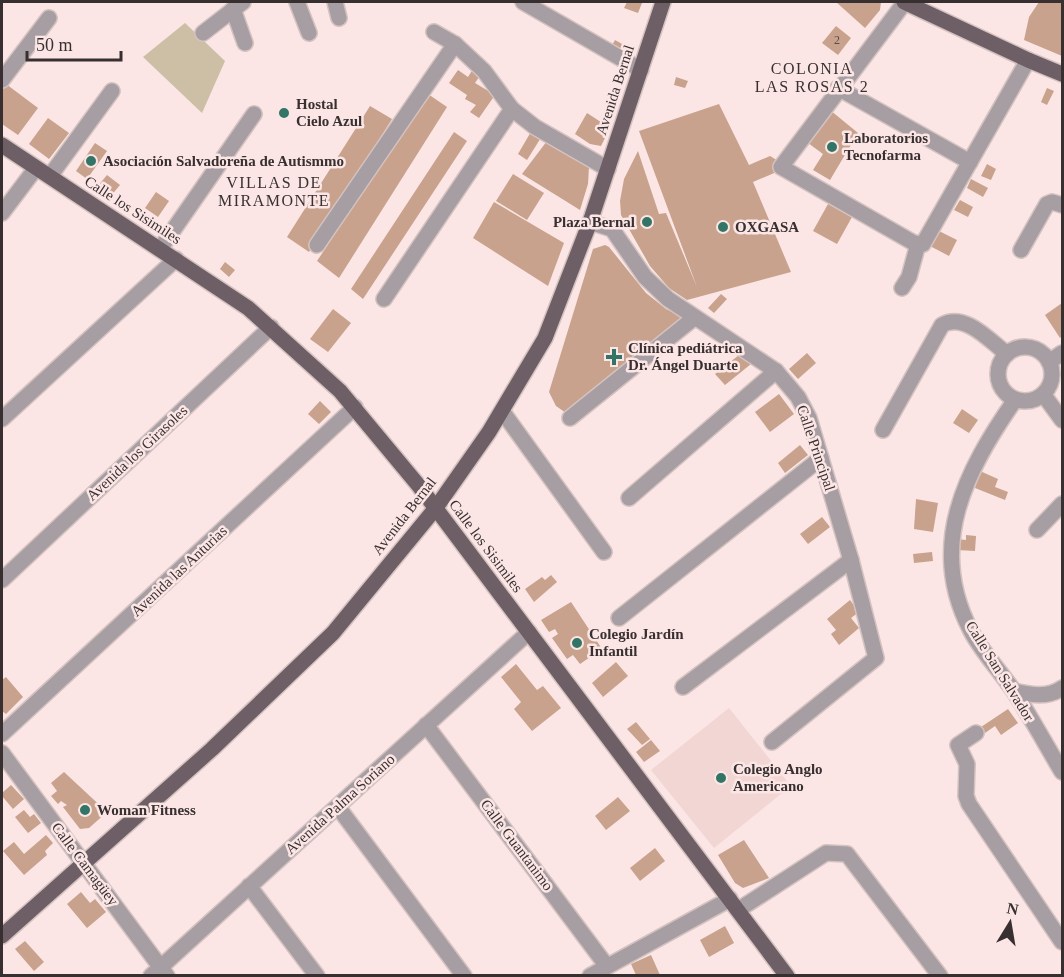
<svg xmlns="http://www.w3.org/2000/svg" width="1064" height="977" viewBox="0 0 1064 977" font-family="Georgia,serif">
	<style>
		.built { fill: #f2d6d4 }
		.green { fill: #ccbfa6 }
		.building { fill: #c8a28c }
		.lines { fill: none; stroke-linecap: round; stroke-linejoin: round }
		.minor-casing { stroke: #d4c2c1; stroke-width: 18 }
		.major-casing { stroke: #d4c2c1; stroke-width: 18 }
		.minor { stroke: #a69ea2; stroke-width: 15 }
		.major { stroke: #6d5f65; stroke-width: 15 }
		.poi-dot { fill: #327566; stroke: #fbe6e5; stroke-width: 2 }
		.labels { text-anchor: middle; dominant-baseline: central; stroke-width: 5; stroke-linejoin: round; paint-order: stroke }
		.number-label { font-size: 12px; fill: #5c4c47 }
		.street-label { font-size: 15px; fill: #383030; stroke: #fbe6e5 }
		.poi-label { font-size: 15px; font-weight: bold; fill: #383030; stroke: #fbe6e5; text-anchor: start }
		.neighbourhood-label { font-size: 16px; letter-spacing: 1.5px; fill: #383030; stroke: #fbe6e5 }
	</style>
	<rect width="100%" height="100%" fill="#fbe6e5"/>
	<!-- built -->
	<polygon class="built" points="729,708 791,786 714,848 651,770"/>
	<!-- green -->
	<polygon class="green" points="185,23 225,61 202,113 143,57"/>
	<!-- building -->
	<g class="building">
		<polygon points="627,2 642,3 638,13 624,8"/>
		<polygon points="836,2 881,2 880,10 865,28"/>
		<polygon points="1039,2 1062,2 1062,56 1024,40 1029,17"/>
		<polygon points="836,26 851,38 838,55 822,43"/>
		<polygon points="615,40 631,49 627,56 611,47"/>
		<polygon points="473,69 481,74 475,83 495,95 479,118 470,112 476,105 465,99 467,95 449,83 458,70 468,77"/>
		<polygon points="676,77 688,81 685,88 674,85"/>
		<polygon points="6,84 38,108 18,135 2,124 2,90"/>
		<polygon points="1047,88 1054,91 1047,105 1041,102"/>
		<polygon points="428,94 447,107 339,278 317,261"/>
		<polygon points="719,104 749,165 770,156 788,167 753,182 791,272 687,300 669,288 650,266 621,215 620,201 624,179 638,151 659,214 666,213 697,287 639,131"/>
		<polygon points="370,106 392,119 309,252 287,237"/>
		<polygon points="830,110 858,133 830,180 813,170 823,154 804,140"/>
		<polygon points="587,113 610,128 601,146 590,144 575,134"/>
		<polygon points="48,118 69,133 49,159 29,144"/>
		<polygon points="532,130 542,136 527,160 518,154"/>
		<polygon points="454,132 467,141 363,299 351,289"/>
		<polygon points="547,141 589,167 588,184 580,210 522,174"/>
		<polygon points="95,143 107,151 87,179 76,171"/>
		<polygon points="987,164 996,169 991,180 981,176"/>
		<polygon points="513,174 544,193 527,220 496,201"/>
		<polygon points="107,175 120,185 110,197 97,187"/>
		<polygon points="971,179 988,188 983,197 967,188"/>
		<polygon points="156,192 169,201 158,217 145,208"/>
		<polygon points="960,200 973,207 968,217 954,210"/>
		<polygon points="494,202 564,243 548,286 473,238"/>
		<polygon points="828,204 852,217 837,244 813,231"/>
		<polygon points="939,231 957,240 949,256 930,246"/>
		<polygon points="605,245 609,247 646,293 666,309 686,318 566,413 556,406 549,392 593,249"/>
		<polygon points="225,262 235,270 229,277 220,269"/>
		<polygon points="721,294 727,299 714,313 708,308"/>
		<polygon points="1062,303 1062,336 1060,338 1045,315"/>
		<polygon points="333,309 351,323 328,352 310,339"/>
		<polygon points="807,353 816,363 798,379 789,369"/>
		<polygon points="739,355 751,364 725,385 715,374"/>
		<polygon points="779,394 794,414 770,432 755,412"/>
		<polygon points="320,401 331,412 319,424 308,414"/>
		<polygon points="962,409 978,420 969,433 953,423"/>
		<polygon points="800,445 808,455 785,473 778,463"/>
		<polygon points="980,471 998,479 995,487 1008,492 1005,500 975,488"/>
		<polygon points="916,499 938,503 933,532 914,529"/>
		<polygon points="822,517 830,527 808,544 800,534"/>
		<polygon points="966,535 976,536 975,551 957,550 957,539 966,540"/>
		<polygon points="932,552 933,561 914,563 913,554"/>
		<polygon points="551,575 557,582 534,602 525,589 542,577 545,580"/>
		<polygon points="850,600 859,612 851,618 859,628 839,645 831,634 836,630 827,619"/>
		<polygon points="571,602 602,649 580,664 573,655 567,659 552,638 558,634 555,629 549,632 541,620"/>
		<polygon points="616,662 628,676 603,697 592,683"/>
		<polygon points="516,664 537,690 543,686 561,708 532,731 514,709 521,702 501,677"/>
		<polygon points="6,677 23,697 6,714 2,711 2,680"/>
		<polygon points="1008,709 1018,723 1001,735 995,726 985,733 981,727"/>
		<polygon points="636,722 650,739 642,745 627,729"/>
		<polygon points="651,740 660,751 644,762 636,752"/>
		<polygon points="64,772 107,812 89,828 80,829 63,807 67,805 61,801 58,804 51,796 57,791 51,783"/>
		<polygon points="11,785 24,799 13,809 2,796 2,793"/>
		<polygon points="618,797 630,811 606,830 595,816"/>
		<polygon points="24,810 30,817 34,814 41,823 28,833 15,817"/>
		<polygon points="46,835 53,843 45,851 47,855 24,875 3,851 14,842 24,854"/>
		<polygon points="744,840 769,878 743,888 735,883 718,855"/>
		<polygon points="655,848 665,861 640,881 630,868"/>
		<polygon points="81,892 90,903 95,899 106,912 87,928 67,904"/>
		<polygon points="725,926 734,943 709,957 700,940"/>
		<polygon points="25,941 44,962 34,971 15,949"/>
		<polygon points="651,955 660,975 636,975 631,964"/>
	</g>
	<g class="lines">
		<defs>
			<g id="minor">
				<polyline points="297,2 309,33"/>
				<polyline points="335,2 339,18"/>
				<polyline points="523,2 641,70"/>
				<polyline points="905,2 781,167 914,243 923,244 1028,60"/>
				<polyline points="233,9 245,43"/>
				<polyline points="434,32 455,44 484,71 512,109 535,127 608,169"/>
				<polyline points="203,33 243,2"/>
				<polyline points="2,80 49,18"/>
				<polyline points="838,88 970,162"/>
				<polyline points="50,176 112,91"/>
				<polyline points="2,213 36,168"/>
				<polyline points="590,222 612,229 645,277 668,299 776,371 798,397 809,418 851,560 876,658 772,742"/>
				<polyline points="317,245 455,44"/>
				<polyline points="160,249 254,114"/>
				<polyline points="1021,250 1047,204 1052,202 1062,205"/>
				<polyline points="902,288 909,277 918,244"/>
				<polyline points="384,299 512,109"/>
				<circle cx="1025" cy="374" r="27"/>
				<polyline points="1049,362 1062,353"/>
				<polyline points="1043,394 1062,420"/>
				<path d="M1015,400C966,470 926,546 971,631C982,652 1000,671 1013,690C1031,717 1046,745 1062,772"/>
				<polyline points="502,411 604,552"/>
				<polyline points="570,418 694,318"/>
				<polyline points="2,419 176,259"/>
				<path d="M883,430L942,325C965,312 990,341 1007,354"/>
				<polyline points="629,498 776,371"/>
				<polyline points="1037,530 1062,504"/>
				<polyline points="2,580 271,327"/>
				<polyline points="619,618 821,458"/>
				<polyline points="683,687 851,560"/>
				<path d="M1014,691C1030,695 1048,698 1062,688"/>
				<polyline points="426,725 606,965"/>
				<polyline points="976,733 958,745 967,764 966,796 969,804 1062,942"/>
				<polyline points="2,734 355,407"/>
				<polyline points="2,753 167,976"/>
				<polyline points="338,807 464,976"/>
				<polyline points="249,886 317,976"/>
				<polyline points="738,910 826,853 847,854 940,976"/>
				<polyline points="151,976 529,632"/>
				<polyline points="590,976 730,899"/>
			</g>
			<g id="major">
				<polyline points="904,2 1028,60 1062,74"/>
				<polyline points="2,145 248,308 340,391 419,486 787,976"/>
				<polyline points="2,936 212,749 333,633 435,509 489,432 545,338 590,222 663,2"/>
			</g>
		</defs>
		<!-- minor casing -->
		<use href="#minor" class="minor-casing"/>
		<!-- major casing -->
		<use href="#major" class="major-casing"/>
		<!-- minor -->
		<use href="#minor" class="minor"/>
		<!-- major -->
		<use href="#major" class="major"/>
	</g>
	<!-- markers -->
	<g class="poi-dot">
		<circle cx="284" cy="113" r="6"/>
		<circle cx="832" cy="147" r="6"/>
		<circle cx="91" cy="161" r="6"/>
		<circle cx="647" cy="222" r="6"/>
		<circle cx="723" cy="227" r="6"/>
		<path d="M611 348h6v6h6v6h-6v6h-6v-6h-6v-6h6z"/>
		<circle cx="577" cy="643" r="6"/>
		<circle cx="721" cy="778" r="6"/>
		<circle cx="85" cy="810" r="6"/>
	</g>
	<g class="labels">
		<!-- number labels -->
		<g class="number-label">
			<text x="837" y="40">2</text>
		</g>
		<!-- street labels -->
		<g class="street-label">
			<text transform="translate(615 90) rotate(-72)">Avenida Bernal</text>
			<text transform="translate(133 210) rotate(33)">Calle los Sisimiles</text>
			<text transform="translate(816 448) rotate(71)">Calle Principal</text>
			<text transform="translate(137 453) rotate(-43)">Avenida los Girasoles</text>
			<text transform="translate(404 516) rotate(-52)">Avenida Bernal</text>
			<text transform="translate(486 546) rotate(53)">Calle los Sisimiles</text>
			<text transform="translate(179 571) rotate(-43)">Avenida las Anturias</text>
			<text transform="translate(1000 671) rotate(58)">Calle San Salvador</text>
			<text transform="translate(340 804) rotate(-42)">Avenida Palma Soriano</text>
			<text transform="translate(517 845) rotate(53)">Calle Guantanimo</text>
			<text transform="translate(85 864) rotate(53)">Calle Camagüey</text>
		</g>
		<!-- poi labels -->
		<g class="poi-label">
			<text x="296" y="104">Hostal<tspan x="296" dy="17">Cielo Azul</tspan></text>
			<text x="844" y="138">Laboratorios<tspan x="844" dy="17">Tecnofarma</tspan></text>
			<text x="103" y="161">Asociación Salvadoreña de Autismmo</text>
			<text x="635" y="222" text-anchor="end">Plaza Bernal</text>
			<text x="735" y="227">OXGASA</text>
			<text x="628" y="348">Clínica pediátrica<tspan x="628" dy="17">Dr. Ángel Duarte</tspan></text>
			<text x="589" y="634">Colegio Jardín<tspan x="589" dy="17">Infantil</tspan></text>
			<text x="733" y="769">Colegio Anglo<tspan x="733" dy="17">Americano</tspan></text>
			<text x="97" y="810">Woman Fitness</text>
		</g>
		<!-- neighbourhood labels -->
		<g class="neighbourhood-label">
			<text x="812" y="68">COLONIA<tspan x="812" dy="18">LAS ROSAS 2</tspan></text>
			<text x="274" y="182">VILLAS DE<tspan x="274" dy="18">MIRAMONTE</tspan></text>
		</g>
	</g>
	<!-- border -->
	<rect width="1064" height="977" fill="none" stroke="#383030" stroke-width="6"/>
	<!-- north arrow -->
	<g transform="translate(1010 923) rotate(11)" stroke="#fbe6e5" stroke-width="4.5" paint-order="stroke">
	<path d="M0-4.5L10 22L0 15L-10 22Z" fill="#383030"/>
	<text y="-9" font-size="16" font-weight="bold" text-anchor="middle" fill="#383030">N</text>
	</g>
	<!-- scale -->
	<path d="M27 51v9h94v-9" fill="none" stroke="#383030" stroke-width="3"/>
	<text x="36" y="51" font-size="18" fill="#383030" stroke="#fbe6e5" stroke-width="4.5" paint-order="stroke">50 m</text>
</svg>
